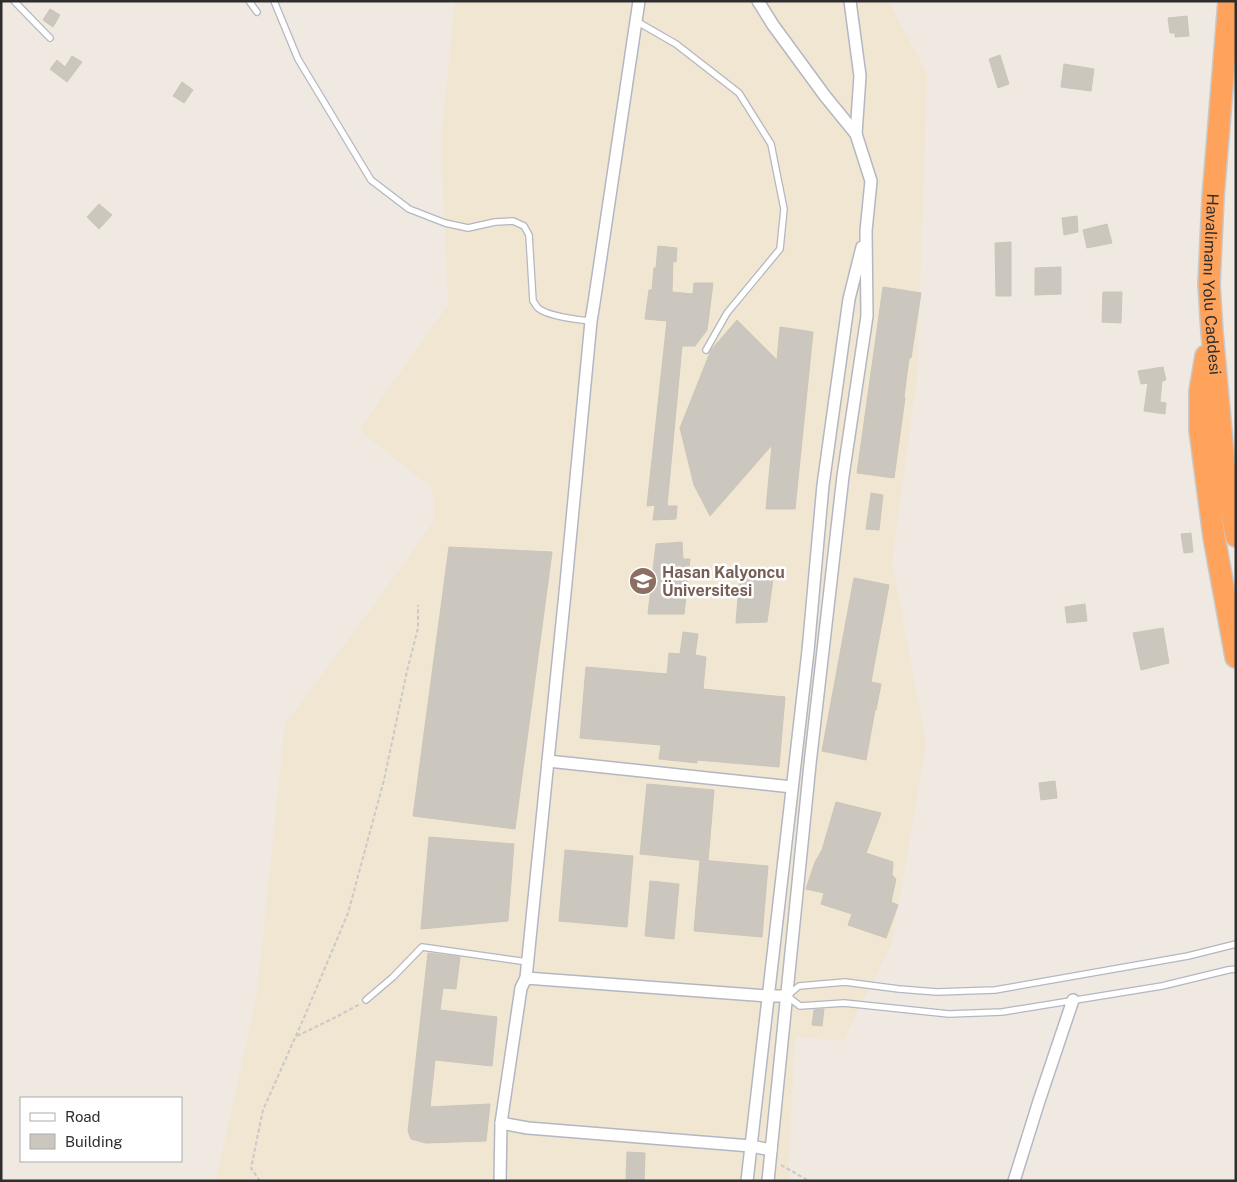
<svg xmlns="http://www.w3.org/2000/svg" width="1237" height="1182" viewBox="0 0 1237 1182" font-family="'Public Sans',sans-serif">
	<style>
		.education { fill: #f0e6d1 }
		.building { fill: #cbc7bf; stroke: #cbc5ba }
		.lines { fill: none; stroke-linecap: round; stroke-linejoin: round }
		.lane-casing { stroke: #b4b7c1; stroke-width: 8 }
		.street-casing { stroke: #b4b7c1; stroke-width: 14 }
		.highway-casing { stroke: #c9c9c9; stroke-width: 24 }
		.path { stroke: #c9c9c9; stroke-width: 2; stroke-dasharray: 4 2.5; stroke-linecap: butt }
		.lane { stroke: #fff; stroke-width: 5.5 }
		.street { stroke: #fff; stroke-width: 11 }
		.highway { stroke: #ffa35c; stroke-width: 21 }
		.labels { text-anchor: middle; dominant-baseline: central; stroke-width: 5; stroke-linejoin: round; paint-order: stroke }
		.street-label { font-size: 16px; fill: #2e2e2e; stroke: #fff }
		.education-label { font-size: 16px; font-weight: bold; fill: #785e54; stroke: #fff; text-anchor: start }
	</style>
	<rect width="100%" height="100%" fill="#efe9e1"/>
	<!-- education -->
	<polygon class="education" points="455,1 888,1 927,73 917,377 892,561 926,744 892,942 843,1041 795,1037 788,1181 216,1181 257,995 285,724 377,601 434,521 432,488 359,430 448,305 441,141"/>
	<!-- building -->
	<g class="building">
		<polygon points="50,9 60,15 53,27 43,20"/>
		<polygon points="1187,16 1189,36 1175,37 1175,33 1170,33 1168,18"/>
		<polygon points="1000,55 1009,84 998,88 989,59"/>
		<polygon points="72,56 82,62 67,82 50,69 57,60 65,67"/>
		<polygon points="1064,64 1094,69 1091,91 1061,87"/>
		<polygon points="182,82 193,90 184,103 173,96"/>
		<polygon points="99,204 112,215 99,229 87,217"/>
		<polygon points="1077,216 1078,232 1064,235 1062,218"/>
		<polygon points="1107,224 1112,243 1087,248 1083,230"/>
		<polygon points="1011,242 1011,296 996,296 995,243"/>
		<polygon points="658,246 677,248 676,262 673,261 672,292 693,294 694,283 713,283 707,330 695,346 682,346 667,506 677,506 676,519 653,520 655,505 647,506 667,321 645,319 649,290 652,290 654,268 656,268"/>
		<polygon points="1061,267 1061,294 1035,295 1035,268"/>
		<polygon points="883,287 921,293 911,358 909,358 904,397 905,398 894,478 857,473"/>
		<polygon points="1103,292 1122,292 1121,323 1102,322"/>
		<polygon points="737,320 777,360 780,327 813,332 795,509 766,509 772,445 710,516 694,485 680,428 711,350"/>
		<polygon points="1163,367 1166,380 1162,381 1160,402 1166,403 1165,414 1144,411 1148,383 1141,384 1138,371"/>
		<polygon points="871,493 883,495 879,530 866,529"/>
		<polygon points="1191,533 1193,552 1184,553 1181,534"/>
		<polygon points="682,542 683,559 690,559 684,614 648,614 656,544"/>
		<polygon points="449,547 552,552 515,829 413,816"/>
		<polygon points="774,572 767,622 736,623 740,573"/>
		<polygon points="854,578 889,585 871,682 881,684 876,710 875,710 866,760 822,751"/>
		<polygon points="1085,604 1087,621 1067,623 1065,607"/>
		<polygon points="1163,628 1169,663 1141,670 1133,633"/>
		<polygon points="683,632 698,634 695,655 706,657 703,689 785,697 779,767 697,760 697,763 659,759 661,745 580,738 586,667 667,674 669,653 680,654"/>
		<polygon points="1055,781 1057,798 1041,800 1039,783"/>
		<polygon points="647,784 714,790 708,861 640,854"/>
		<polygon points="836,802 881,813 866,853 893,862 892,875 896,879 891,902 898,905 886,938 848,925 852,914 821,904 824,893 806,889 815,862 822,850"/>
		<polygon points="429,837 514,844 508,921 421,929"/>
		<polygon points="565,850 633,856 627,927 559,921"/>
		<polygon points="700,860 768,866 762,937 694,931"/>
		<polygon points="650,881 679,884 674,939 645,936"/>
		<polygon points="428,953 460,957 456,989 443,988 440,1010 497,1017 492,1066 435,1060 430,1107 490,1104 486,1141 426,1143 411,1139 408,1131"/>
		<polygon points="824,1009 822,1026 812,1025 814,1010"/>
		<polygon points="627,1152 645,1153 644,1181 626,1181"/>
	</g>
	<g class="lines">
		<defs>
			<g id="lane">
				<polyline points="14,1 50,38"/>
				<polyline points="249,1 257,12"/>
				<path d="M274,1L298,59L371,180L409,209L445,223L468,228L495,222L513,221L524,226L529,235L533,301C535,303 536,306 538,308C547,316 578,320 591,321"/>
				<polyline points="636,21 676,44 739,93 771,144 784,209 780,249 727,313 706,350"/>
				<polyline points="1236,944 1188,956 995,990 937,992 899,989 845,982 799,986 787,996 800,1006 844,1003 949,1014 1002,1012 1162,986 1228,970 1236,969"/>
				<polyline points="366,1000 393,977 422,947 528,962"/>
			</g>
			<g id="street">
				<polyline points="758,1 773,25 825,96 856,134 871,181 866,231 867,316 843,476 810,764 768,1181"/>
				<polyline points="850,1 860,76 856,134"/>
				<polyline points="548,761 792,787"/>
				<polyline points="526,978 566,583 591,321 594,303 639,1"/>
				<polyline points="771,1150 751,1146 528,1128 501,1123 521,988 526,978 768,996 787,996"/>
				<polyline points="500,1181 501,1123"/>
				<polyline points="747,1181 808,651 823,485 849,299 862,247"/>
				<polyline points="1014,1181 1039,1101 1073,1000"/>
			</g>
			<g id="highway">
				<path id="s1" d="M1229,1L1213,198L1209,284L1212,332L1224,465L1236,536"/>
				<polyline points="1206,356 1200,391 1200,430 1214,537 1236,657"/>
			</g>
		</defs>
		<!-- lane casing -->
		<use href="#lane" class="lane-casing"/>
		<!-- street casing -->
		<use href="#street" class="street-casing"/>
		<!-- highway casing -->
		<use href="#highway" class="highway-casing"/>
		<!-- path -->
		<g class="path">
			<polyline points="297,1036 338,1016 360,1004"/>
			<polyline points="781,1165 809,1181"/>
			<polyline points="260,1181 251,1168 263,1110 306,1013 348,913 384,780 407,671 418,628 418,605"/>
		</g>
		<!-- lane -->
		<use href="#lane" class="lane"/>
		<!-- street -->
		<use href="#street" class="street"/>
		<!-- highway -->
		<use href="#highway" class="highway"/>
	</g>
	<!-- icons -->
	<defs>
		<symbol id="university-disc" viewBox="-11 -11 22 22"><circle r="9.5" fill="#8d6e63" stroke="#fff"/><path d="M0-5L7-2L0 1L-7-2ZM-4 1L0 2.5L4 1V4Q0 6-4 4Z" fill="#fff"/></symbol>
	</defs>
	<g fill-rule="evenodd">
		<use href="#university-disc" x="627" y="565" width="32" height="32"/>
	</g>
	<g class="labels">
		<!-- street labels -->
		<g class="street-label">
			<text stroke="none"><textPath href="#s1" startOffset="284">Havalimanı Yolu Caddesi</textPath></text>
		</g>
		<!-- education labels -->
		<g class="education-label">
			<text x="662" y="572">Hasan Kalyoncu<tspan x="662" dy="18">Üniversitesi</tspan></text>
		</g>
	</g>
	<!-- border -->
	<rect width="1237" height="1182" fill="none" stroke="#2e2e2e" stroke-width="5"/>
	<!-- legend -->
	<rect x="20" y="1097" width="162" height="65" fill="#ffffff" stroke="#ababab"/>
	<rect x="30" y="1113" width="25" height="8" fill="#ffffff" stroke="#ababab"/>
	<text x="65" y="1122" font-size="15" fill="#2e2e2e">Road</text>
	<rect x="30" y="1134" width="25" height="15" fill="#cbc7bf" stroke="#ababab"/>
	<text x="65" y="1147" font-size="15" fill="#2e2e2e">Building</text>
</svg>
